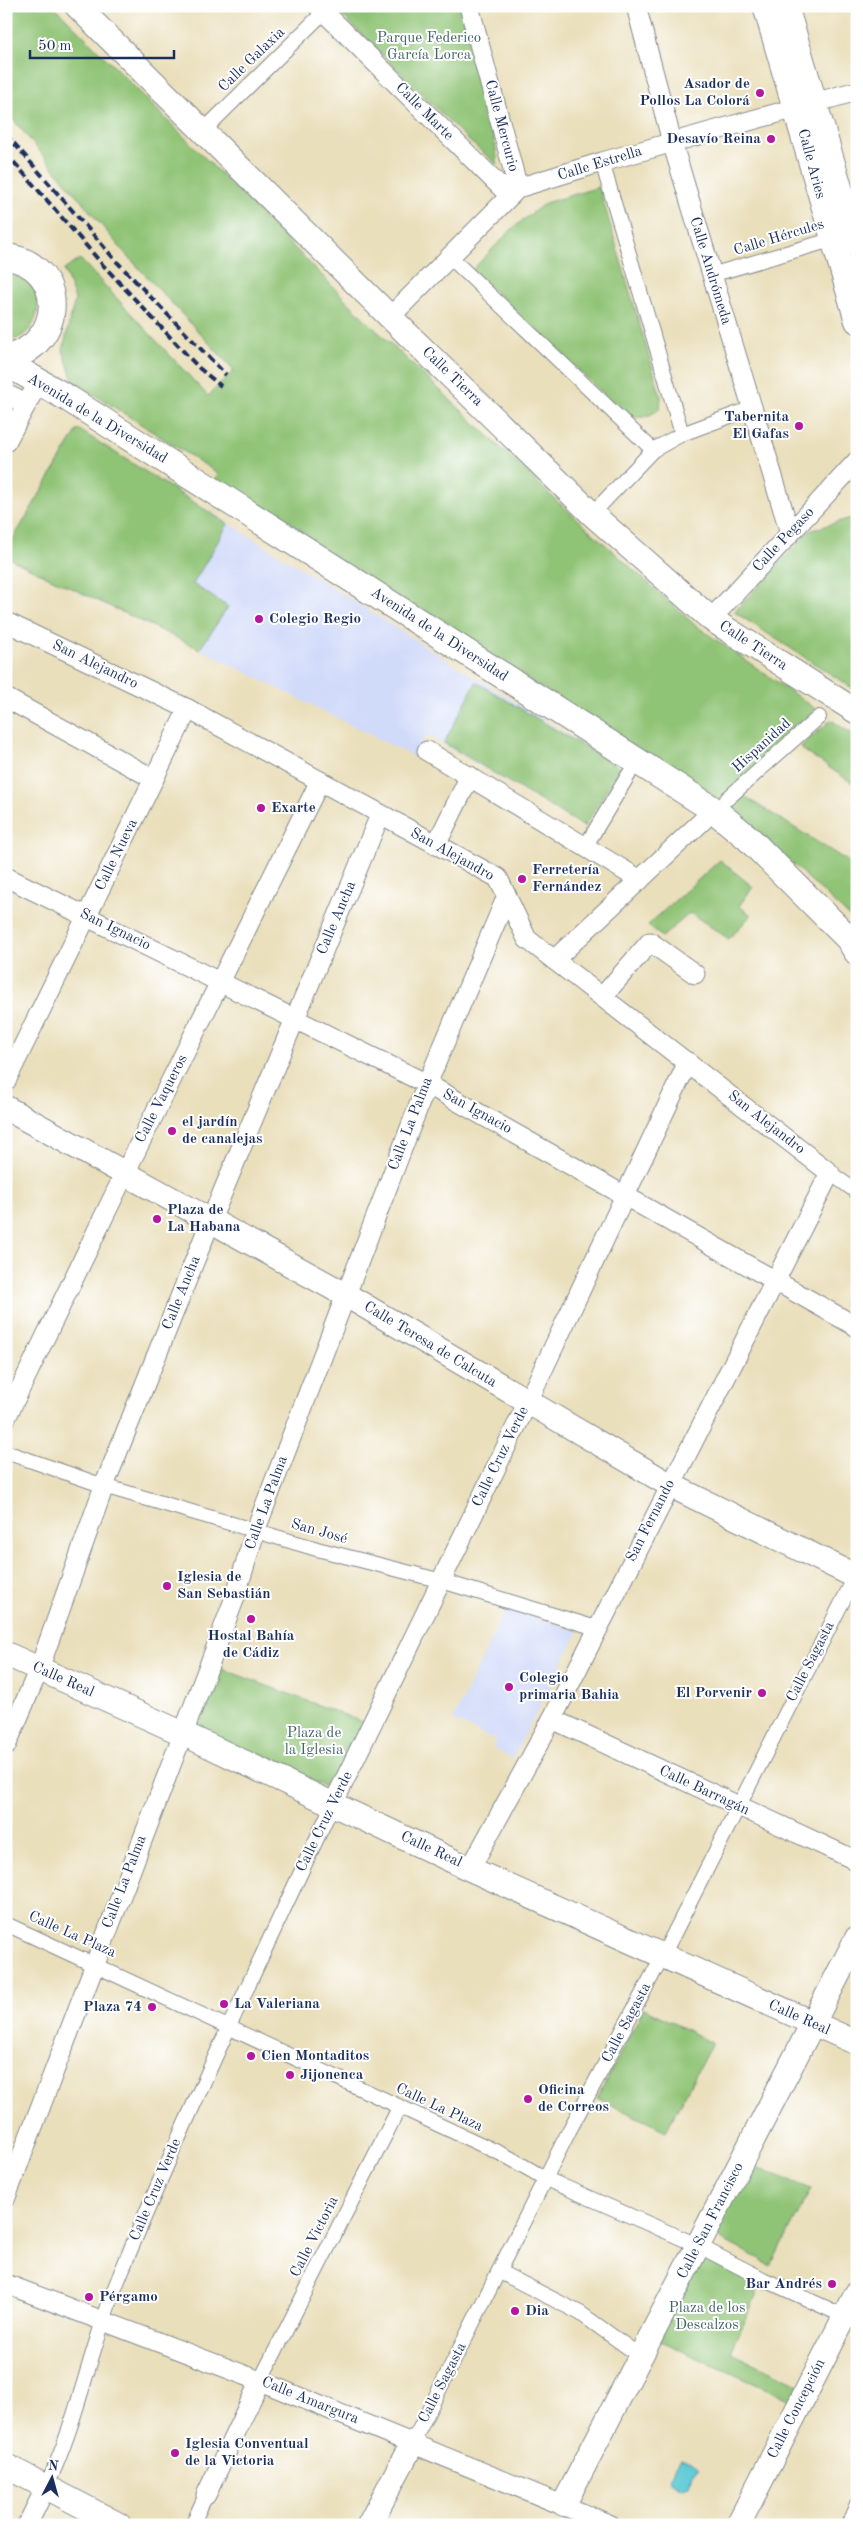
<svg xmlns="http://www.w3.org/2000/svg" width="863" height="2531" viewBox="0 0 863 2531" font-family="'Old Standard TT',serif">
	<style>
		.built { fill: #d0daf9 }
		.green { fill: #8fc374; stroke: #557969 }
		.water { fill: #5dcad4; stroke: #3c7c99 }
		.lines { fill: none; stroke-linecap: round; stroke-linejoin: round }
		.pedestrian-casing { stroke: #82878c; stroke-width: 16 }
		.minor-casing { stroke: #82878c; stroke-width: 21 }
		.tertiary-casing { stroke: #82878c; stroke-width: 26 }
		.secondary-casing { stroke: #82878c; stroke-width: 28 }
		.pedestrian { stroke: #fff; stroke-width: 14 }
		.minor { stroke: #fff; stroke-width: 19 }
		.tertiary { stroke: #fff; stroke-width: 24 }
		.secondary { stroke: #fff; stroke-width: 26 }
		.rail { stroke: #1b2f5e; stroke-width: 4; stroke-dasharray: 8 4; stroke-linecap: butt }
		.poi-dot { fill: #b5179e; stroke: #fff; stroke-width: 2 }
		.labels { text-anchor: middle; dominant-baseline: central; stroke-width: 4; stroke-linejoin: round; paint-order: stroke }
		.park-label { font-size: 15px; fill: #446366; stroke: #fff }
		.street-label { font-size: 15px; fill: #1b2f5e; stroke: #fff }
		.poi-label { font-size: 15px; font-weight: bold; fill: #1b2f5e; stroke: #fff; text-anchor: start }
	</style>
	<rect width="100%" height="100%" fill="#fff"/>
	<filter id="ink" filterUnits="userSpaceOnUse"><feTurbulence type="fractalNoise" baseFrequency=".02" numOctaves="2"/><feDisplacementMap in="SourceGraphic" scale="10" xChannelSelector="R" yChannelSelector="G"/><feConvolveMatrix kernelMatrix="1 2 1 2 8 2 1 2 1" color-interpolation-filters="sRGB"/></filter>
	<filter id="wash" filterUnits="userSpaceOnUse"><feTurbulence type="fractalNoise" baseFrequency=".0096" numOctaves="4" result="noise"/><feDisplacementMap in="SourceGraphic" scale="20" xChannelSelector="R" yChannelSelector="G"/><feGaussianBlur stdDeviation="1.12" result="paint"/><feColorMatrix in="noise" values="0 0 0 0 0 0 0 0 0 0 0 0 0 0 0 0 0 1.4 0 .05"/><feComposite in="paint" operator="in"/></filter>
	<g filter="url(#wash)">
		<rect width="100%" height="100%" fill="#eadfbb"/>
		<!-- built -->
		<g class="built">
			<polygon points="78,429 620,768 584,827 434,739 426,735 414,757 200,649 72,589 6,553"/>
			<polygon points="506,1608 579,1631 512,1759 493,1748 496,1741 453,1720"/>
		</g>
		<!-- green -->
		<g class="green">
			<polygon points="6,6 54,6 369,323 557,501 695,625 817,710 725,804 213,481 219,474 73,381 63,350 75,299 64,270 80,259 208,396 234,370 123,251 6,111"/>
			<polygon points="333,6 460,6 492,125 498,165 469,141"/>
			<path d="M599,187L661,397L660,409C648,417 641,419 627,416L472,270L513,228L545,203Z"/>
			<path d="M6,272C48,274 48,338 6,341Z"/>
			<polygon points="78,429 228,524 193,584 228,607 200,649 6,557 6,551"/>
			<polygon points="857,516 857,691 734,612 809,531"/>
			<polygon points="476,682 620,768 584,827 444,743"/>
			<polygon points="831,720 857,737 857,786 803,750 801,746"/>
			<polygon points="744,796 857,867 857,924 732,807"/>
			<polygon points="720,860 753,887 739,906 751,915 729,939 690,913 662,937 648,925"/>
			<polygon points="857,1280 857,1313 843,1305"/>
			<polygon points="217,1667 366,1723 330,1789 193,1727"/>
			<polygon points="644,2008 712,2043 666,2131 597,2098"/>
			<polygon points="747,2163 811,2189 771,2265 711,2234"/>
			<polygon points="698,2251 761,2284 731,2352 800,2385 791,2400 658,2340"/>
		</g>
		<!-- water -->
		<polygon class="water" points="681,2458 692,2461 699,2468 692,2473 689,2486 682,2488 668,2480"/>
	</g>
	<g filter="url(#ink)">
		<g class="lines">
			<defs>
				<g id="pedestrian">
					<polyline points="202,132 324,12"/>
					<polyline points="602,162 682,434"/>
					<polyline points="450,257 653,450"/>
					<polyline points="711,275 838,238"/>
					<polyline points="592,514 653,450 682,434 752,408"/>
					<polyline points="727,799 819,717"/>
					<polyline points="585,847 629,774"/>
					<polyline points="830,1173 857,1192"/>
					<polyline points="6,1452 104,1486 317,1549 442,1581 596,1628"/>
					<polyline points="6,1924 508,2157 546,2179 697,2245 763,2279 857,2322"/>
					<polyline points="500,2272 580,2313 640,2356"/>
					<polyline points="260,2381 399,2108"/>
					<polyline points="413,2442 569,2131 662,1957 857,1573"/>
					<path d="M46,2487C78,2421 90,2348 118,2280C184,2119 259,1962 333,1804"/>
					<polyline points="192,2525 206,2495"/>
					<polyline points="848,2525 857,2504"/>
				</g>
				<g id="minor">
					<polyline points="318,6 510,196"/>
					<polyline points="469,6 518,188"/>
					<polyline points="636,6 672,142 790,533"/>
					<polyline points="390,317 518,188 602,162 857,91"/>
					<polyline points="6,394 26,404"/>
					<polyline points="6,442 38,383"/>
					<polyline points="711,619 857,461"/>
					<polyline points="6,622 188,709 498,878 527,939 830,1173 552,1719 470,1869"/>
					<polyline points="6,698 154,779"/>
					<polyline points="427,751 640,880"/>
					<polyline points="436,845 470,776"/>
					<polyline points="6,877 427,1084 857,1327"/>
					<polyline points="554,960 714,810"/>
					<polyline points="603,996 650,942 695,974"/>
					<polyline points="6,1081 188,709"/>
					<polyline points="6,1418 124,1175 320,781"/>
					<polyline points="552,1719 857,1861"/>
					<polyline points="6,1746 39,1669 104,1486 211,1220 380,815"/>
					<polyline points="333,1804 523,1412 688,1062"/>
					<polyline points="6,2197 234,1600 256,1529 427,1084 507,896"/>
					<polyline points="6,2284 260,2381 611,2525"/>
					<polyline points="206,2495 260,2381"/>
					<polyline points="27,2525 46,2487"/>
				</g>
				<g id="tertiary">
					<polyline points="77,6 390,317 592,514 711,619 857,712"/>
					<polyline points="765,6 857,321"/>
					<polyline points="786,6 857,244"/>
					<polyline points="6,1108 346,1295 670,1485 857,1577"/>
					<polyline points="6,1654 182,1733 470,1869 857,2043"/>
					<polyline points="6,2466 119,2525"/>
					<polyline points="564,2504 857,1938"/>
					<polyline points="369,2525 413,2442"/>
					<polyline points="738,2525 857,2293"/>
				</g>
				<g id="secondary">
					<path d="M6,257C68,264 66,346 6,358"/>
					<polyline points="6,363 69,399 714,810 748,838 848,938 857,952"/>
				</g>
			</defs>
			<!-- pedestrian casing -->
			<use href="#pedestrian" class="pedestrian-casing"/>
			<!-- minor casing -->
			<use href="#minor" class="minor-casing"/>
			<!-- tertiary casing -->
			<use href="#tertiary" class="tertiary-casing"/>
			<!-- secondary casing -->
			<use href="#secondary" class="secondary-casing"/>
			<!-- pedestrian -->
			<use href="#pedestrian" class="pedestrian"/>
			<!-- minor -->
			<use href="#minor" class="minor"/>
			<!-- tertiary -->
			<use href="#tertiary" class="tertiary"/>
			<!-- secondary -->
			<use href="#secondary" class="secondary"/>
			<!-- rail -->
			<g class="rail">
				<polyline points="6,134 117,262 226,375"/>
				<polyline points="6,153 103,265 199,368 221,386"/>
			</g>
		</g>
	</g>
	<!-- markers -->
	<g class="poi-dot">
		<circle cx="760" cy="93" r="5"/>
		<circle cx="771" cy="139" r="5"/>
		<circle cx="799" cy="426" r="5"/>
		<circle cx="259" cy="619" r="5"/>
		<circle cx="261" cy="808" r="5"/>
		<circle cx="522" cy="879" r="5"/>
		<circle cx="172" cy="1131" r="5"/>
		<circle cx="157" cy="1219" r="5"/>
		<circle cx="167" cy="1586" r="5"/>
		<circle cx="251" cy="1619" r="5"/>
		<circle cx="509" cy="1687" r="5"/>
		<circle cx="762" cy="1693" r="5"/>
		<circle cx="224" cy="2004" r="5"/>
		<circle cx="152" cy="2007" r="5"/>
		<circle cx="251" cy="2056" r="5"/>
		<circle cx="290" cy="2075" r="5"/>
		<circle cx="528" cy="2099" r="5"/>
		<circle cx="832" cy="2284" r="5"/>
		<circle cx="89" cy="2297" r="5"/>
		<circle cx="515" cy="2311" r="5"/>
		<circle cx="175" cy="2453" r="5"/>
	</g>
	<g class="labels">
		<!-- park labels -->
		<g class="park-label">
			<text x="429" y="38">Parque Federico<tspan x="429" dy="17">García Lorca</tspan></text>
			<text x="314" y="1733">Plaza de<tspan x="314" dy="17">la Iglesia</tspan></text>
			<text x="707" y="2308">Plaza de los<tspan x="707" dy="17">Descalzos</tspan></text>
		</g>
		<!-- street labels -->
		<g class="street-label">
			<text transform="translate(252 60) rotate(-44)">Calle Galaxia</text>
			<text transform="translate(424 112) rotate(45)">Calle Marte</text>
			<text transform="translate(501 126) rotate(75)">Calle Mercurio</text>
			<text transform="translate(600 164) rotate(-17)">Calle Estrella</text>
			<text transform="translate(811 164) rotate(75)">Calle Aries</text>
			<text transform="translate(779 238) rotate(-17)">Calle Hércules</text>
			<text transform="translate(710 271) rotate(73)">Calle Andrómeda</text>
			<text transform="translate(452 377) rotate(44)">Calle Tierra</text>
			<text transform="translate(97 419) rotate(31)">Avenida de la Diversidad</text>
			<text transform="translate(784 540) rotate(-47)">Calle Pegaso</text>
			<text transform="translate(439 635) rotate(33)">Avenida de la Diversidad</text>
			<text transform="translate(753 646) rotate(33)">Calle Tierra</text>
			<text transform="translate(95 665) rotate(26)">San Alejandro</text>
			<text transform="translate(762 746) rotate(-42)">Hispanidad</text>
			<text transform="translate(117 855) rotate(-64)">Calle Nueva</text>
			<text transform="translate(452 855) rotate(29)">San Alejandro</text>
			<text transform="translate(337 918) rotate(-67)">Calle Ancha</text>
			<text transform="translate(115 930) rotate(26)">San Ignacio</text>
			<text transform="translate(162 1099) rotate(-63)">Calle Vaqueros</text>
			<text transform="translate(477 1112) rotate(29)">San Ignacio</text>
			<text transform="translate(766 1123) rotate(38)">San Alejandro</text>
			<text transform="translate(411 1124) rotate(-69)">Calle La Palma</text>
			<text transform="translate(182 1293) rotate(-68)">Calle Ancha</text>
			<text transform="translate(430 1345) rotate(31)">Calle Teresa de Calcuta</text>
			<text transform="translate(501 1457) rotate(-64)">Calle Cruz Verde</text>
			<text transform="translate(267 1503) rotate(-70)">Calle La Palma</text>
			<text transform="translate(651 1521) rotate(-63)">San Fernando</text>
			<text transform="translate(319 1532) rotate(16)">San José</text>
			<text transform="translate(811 1662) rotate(-63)">Calle Sagasta</text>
			<text transform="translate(63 1680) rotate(24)">Calle Real</text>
			<text transform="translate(704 1791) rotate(25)">Calle Barragán</text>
			<text transform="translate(325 1822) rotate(-64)">Calle Cruz Verde</text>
			<text transform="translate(431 1850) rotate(25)">Calle Real</text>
			<text transform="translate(125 1882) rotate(-69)">Calle La Palma</text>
			<text transform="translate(72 1935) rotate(24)">Calle La Plaza</text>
			<text transform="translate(799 2018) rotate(24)">Calle Real</text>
			<text transform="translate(627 2023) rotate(-62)">Calle Sagasta</text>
			<text transform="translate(439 2108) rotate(25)">Calle La Plaza</text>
			<text transform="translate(156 2190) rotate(-67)">Calle Cruz Verde</text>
			<text transform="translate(711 2221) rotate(-63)">Calle San Francisco</text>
			<text transform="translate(315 2237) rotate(-63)">Calle Victoria</text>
			<text transform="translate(443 2383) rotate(-63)">Calle Sagasta</text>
			<text transform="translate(310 2401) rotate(22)">Calle Amargura</text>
			<text transform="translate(797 2409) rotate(-63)">Calle Concepción</text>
		</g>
		<!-- poi labels -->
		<g class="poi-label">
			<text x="750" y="84" text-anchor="end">Asador de<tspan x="750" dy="17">Pollos La Colorá</tspan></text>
			<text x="761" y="139" text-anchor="end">Desavío Reina</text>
			<text x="789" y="417" text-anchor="end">Tabernita<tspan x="789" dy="17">El Gafas</tspan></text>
			<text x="269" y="619">Colegio Regio</text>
			<text x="271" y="808">Exarte</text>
			<text x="532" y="870">Ferretería<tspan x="532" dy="17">Fernández</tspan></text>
			<text x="182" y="1122">el jardín<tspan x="182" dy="17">de canalejas</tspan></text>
			<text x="167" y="1210">Plaza de<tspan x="167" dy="17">La Habana</tspan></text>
			<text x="177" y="1577">Iglesia de<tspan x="177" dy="17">San Sebastián</tspan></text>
			<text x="251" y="1636" text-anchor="middle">Hostal Bahía<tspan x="251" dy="17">de Cádiz</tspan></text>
			<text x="519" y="1678">Colegio<tspan x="519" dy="17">primaria Bahia</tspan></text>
			<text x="752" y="1693" text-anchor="end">El Porvenir</text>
			<text x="234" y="2004">La Valeriana</text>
			<text x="142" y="2007" text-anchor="end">Plaza 74</text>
			<text x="261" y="2056">Cien Montaditos</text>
			<text x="300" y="2075">Jijonenca</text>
			<text x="538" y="2090">Oficina<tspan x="538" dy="17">de Correos</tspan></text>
			<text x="822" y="2284" text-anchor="end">Bar Andrés</text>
			<text x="99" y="2297">Pérgamo</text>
			<text x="525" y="2311">Dia</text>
			<text x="185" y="2444">Iglesia Conventual<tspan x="185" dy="17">de la Victoria</tspan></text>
		</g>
	</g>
	<!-- margin -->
	<rect width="863" height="2531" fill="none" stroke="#fff" stroke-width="25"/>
	<!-- north arrow -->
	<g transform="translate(52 2478) rotate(6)" stroke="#ffffff" stroke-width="4" paint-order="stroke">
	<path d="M0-4L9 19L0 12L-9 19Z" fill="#1b2f5e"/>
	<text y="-8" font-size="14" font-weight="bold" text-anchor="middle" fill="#1b2f5e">N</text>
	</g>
	<!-- scale -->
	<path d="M30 50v8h144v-8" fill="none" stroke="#1b2f5e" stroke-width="2.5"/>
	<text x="38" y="50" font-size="15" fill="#1b2f5e" stroke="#ffffff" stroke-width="4" paint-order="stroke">50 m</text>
</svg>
